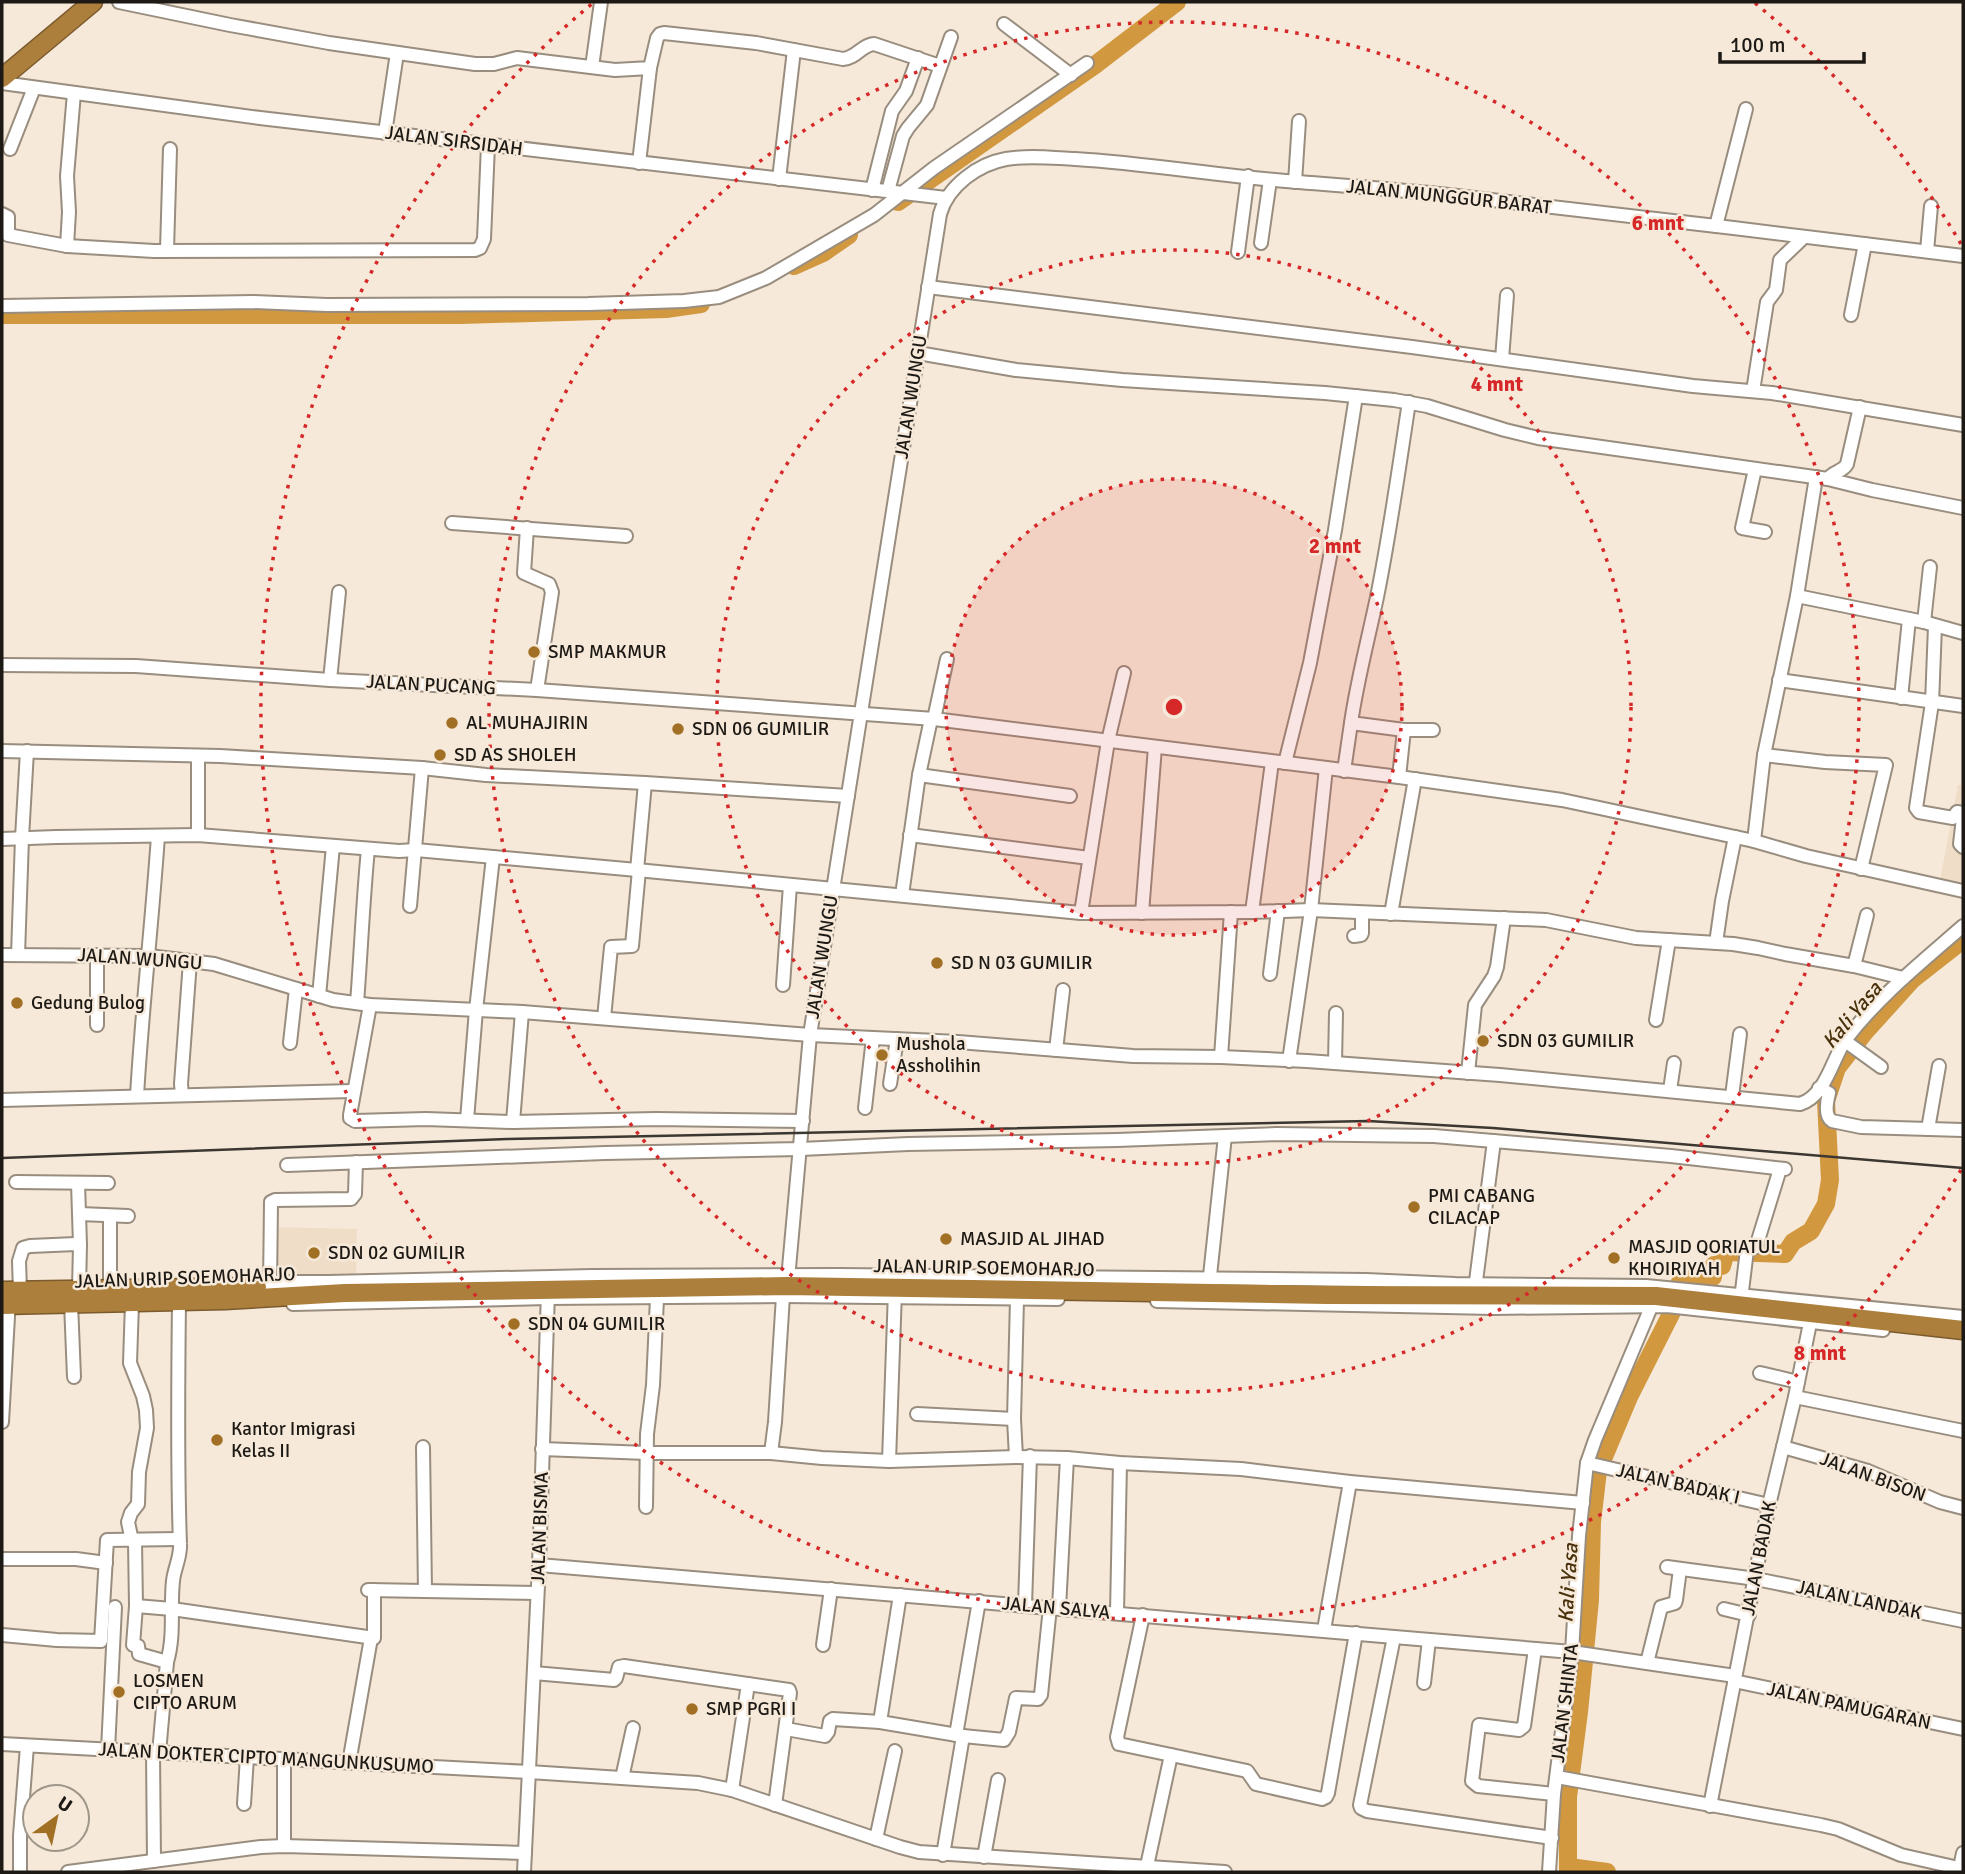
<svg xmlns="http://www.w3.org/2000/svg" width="1965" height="1874" viewBox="0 0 1965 1874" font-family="Signika,sans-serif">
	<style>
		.built { fill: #efddc7 }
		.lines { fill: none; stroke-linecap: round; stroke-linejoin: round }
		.river { stroke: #d2983f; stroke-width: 18 }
		.minor-casing { stroke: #988d7e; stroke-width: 16 }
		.highway-casing { stroke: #7b5b2e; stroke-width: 21 }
		.minor { stroke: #fff; stroke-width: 12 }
		.highway { stroke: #ad7f3c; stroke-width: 18 }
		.rail { stroke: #3c3730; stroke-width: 2.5 }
		.ring { fill: none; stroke: #d62828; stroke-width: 3.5; stroke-dasharray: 3.5 7 }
		.poi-dot { fill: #a17024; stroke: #f6e9d9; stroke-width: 2.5 }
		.labels { text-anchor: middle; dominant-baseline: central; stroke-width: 5; stroke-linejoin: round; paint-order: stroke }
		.street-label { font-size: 19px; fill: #1d1914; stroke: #f6e9d9 }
		.poi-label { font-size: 19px; fill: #1d1914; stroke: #f6e9d9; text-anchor: start }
		.water-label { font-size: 21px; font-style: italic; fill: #49310b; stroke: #f6e9d9 }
		.centre { fill: #d62828; stroke: #f6e9d9; stroke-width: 3.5 }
		.ring-label { font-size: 21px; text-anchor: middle; font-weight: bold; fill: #d62828; stroke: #f6e9d9; stroke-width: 5; stroke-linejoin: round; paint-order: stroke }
	</style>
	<rect width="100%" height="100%" fill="#f6e9d9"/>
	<!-- built -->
	<g class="built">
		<polygon points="1958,785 1963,785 1963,890 1939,886"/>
		<polygon points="271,1227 357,1229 356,1277 272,1280"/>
	</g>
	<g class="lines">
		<!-- river -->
		<g class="river">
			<polyline points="898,202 1095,65 1177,2"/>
			<polyline points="794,266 823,253 849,235"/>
			<polyline points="2,315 461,315 666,309 701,304"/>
			<polyline points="1679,1284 1688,1278 1713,1277 1714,1265 1722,1266 1726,1252 1785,1254 1793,1242 1811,1231 1826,1204 1830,1180 1826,1101 1837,1068 1865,1032 1912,980 1963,940"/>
			<polyline points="1569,1867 1607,1872"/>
			<polyline points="1568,1872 1568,1797 1579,1712 1590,1600 1592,1522 1598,1471 1629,1397 1672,1312"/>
		</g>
		<defs>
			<g id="minor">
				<path d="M119,2L230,25L329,43L475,64H494L517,58L615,70L650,68L657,38L660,34L664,33L756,43L843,59C857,58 861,45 874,44L940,66"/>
				<polyline points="1004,24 1071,75"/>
				<polyline points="592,67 601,2"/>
				<polyline points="2,83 260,118 946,198"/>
				<polyline points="385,133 397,53"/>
				<polyline points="10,149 34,88"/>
				<polyline points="639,163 650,68"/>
				<polyline points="779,179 794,50"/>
				<polyline points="1295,182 1299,121"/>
				<polyline points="872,190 892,111 906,91 918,58"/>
				<polyline points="888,191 903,136 908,128 927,105 951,37"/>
				<polyline points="2,214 8,217 8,235 67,246 154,251 475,250 480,248 484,239 488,145"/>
				<polyline points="1716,226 1746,109"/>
				<polyline points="1261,243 1270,180"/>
				<polyline points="67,246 69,212 67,176 74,93"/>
				<polyline points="167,250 170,149"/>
				<polyline points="1927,251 1931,206"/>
				<polyline points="1238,252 1248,176"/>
				<polyline points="928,287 1412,347 1693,386 1772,393 1963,425"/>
				<polyline points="2,306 253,302 327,305 588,304 684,301 719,297 766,278 874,215 934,168 1087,63"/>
				<polyline points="1851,315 1865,244"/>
				<path d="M918,353L1016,370L1122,380L1325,393L1394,400L1427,406L1505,430L1538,438L1828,479C1833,471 1843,472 1847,464L1860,407"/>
				<polyline points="1502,359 1507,295"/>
				<polyline points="1753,391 1767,302 1776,290 1780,260 1804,237"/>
				<path d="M1409,402C1399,467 1390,533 1377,597C1368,640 1357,681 1351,723L1404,730H1433"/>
				<polyline points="1755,469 1742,528 1765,532"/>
				<polyline points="1828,479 1872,490 1963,508"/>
				<polyline points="452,523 626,536"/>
				<polyline points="527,528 524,573 549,584 552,592 537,690"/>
				<polyline points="1797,596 1924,622 1963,633"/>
				<polyline points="1924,622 1930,567"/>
				<polyline points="1935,626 1932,703 1916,808 1919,812 1953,818 1957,812 1963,813"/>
				<polyline points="2,665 136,666 330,680 537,690 934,719 1399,777 1562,800 1754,841 1806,856 1963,891"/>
				<polyline points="1124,673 1108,741 1081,913 1252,912 1311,910 1546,920 1636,938 1733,944 1758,948 1785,954 1854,966 1903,978"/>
				<polyline points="330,680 339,592"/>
				<polyline points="1779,680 1963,706"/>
				<polyline points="1901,698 1909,619"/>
				<polyline points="934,719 947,659"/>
				<polyline points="2,751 220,756 422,768 486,775 645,783 848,796"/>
				<polyline points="1764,755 1825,762 1886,765 1861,869"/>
				<polyline points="1285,763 1310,663 1335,530 1356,396"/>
				<polyline points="1344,771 1351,723"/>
				<polyline points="919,775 1070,796"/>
				<polyline points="1399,777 1404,730"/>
				<polyline points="1963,818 1960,844 1963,847"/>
				<polyline points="198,835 198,756"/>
				<polyline points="910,835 1089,858"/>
				<polyline points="2,839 56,837 198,835 399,851 416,850 637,870 1081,913"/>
				<polyline points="1754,841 1764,755 1797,596 1816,477"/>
				<polyline points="637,870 645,783"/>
				<polyline points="902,895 919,775 931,719"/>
				<polyline points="410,906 422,768"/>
				<polyline points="1252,912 1272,762"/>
				<polyline points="1142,913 1155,747"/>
				<polyline points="1391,914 1415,779"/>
				<polyline points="1354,936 1361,935 1362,933 1362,913"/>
				<polyline points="1716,943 1722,901 1735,837"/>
				<path d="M2,955L149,956L214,964L333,1000L370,1005L522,1012L810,1035L958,1042L1133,1056L1221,1057L1307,1061L1500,1075L1800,1104C1826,1096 1832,1059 1846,1039C1879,996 1922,962 1963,926"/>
				<polyline points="18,955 22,838 27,751"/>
				<polyline points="97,955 97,1025"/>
				<polyline points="1854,966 1867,915"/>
				<polyline points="1270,974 1278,911"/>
				<polyline points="783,985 790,885"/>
				<polyline points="319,996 333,846"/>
				<path d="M357,1003C361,952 363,900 368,849"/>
				<polyline points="370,1005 350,1115 350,1118 355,1121 426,1119 513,1122 656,1119 803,1121"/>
				<polyline points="604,1018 611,947 632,946 639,870"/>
				<polyline points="1656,1020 1669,940"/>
				<polyline points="1845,1041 1881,1067"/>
				<polyline points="290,1043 296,989"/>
				<polyline points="1056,1050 1063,990"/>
				<polyline points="1221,1057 1231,912"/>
				<polyline points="1289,1061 1311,910 1326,768"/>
				<polyline points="1335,1063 1336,1013"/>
				<polyline points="1468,1073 1475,1005 1494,976 1497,967 1504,918"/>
				<polyline points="890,1084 897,1039"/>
				<path d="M1819,1088L1829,1093C1827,1101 1824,1116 1832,1121L1861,1127L1963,1130"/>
				<polyline points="1670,1090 1674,1063"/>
				<polyline points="182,1095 181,1084 190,961"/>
				<path d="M137,1096C142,1009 152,923 158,836"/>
				<polyline points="1732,1096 1740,1034"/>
				<polyline points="2,1100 353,1091"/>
				<polyline points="865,1108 873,1038"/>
				<polyline points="467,1120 476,1010 493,857"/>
				<polyline points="513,1122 522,1012"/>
				<polyline points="1928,1129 1939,1066"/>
				<polyline points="287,1165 605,1153 801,1149 908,1144 1117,1140 1276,1134 1434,1136 1671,1156 1785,1169"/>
				<polyline points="16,1182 108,1183"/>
				<polyline points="78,1183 80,1245"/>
				<polyline points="80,1214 128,1216"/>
				<polyline points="110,1216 110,1290"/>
				<path d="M788,1279L810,1035L940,214C948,186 978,164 1006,159C1029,155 1052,158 1075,159C1142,163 1208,174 1275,180C1333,185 1391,189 1449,195C1620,214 1792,235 1963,256"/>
				<polyline points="247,1282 328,1282 592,1276 838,1275 1366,1280 1455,1284 1646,1286 1963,1317"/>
				<polyline points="1209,1285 1225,1136"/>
				<polyline points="270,1287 271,1202 275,1200 351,1199 355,1194 356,1162"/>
				<polyline points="1475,1289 1494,1141"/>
				<polyline points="20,1291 19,1261 23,1248 30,1246 76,1244 80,1245 79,1290"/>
				<polyline points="1741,1299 1747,1250 1756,1247 1780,1169"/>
				<polyline points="1157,1301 1493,1308 1667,1306 1883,1330"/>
				<polyline points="71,1303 74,1377"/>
				<polyline points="293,1304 548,1298 783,1296 1058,1299"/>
				<polyline points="1760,1373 1798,1382"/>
				<polyline points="1795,1397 1963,1431"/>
				<polyline points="917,1414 1014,1419"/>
				<polyline points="2,1422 9,1299"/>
				<polyline points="423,1447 425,1591"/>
				<polyline points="1783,1447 1868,1471 1940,1502 1963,1508"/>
				<polyline points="542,1449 647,1453 771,1453 822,1458 889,1461 1016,1457 1067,1458 1120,1463 1241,1469 1350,1482 1583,1503"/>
				<polyline points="771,1453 775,1422 783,1296 786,1289"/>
				<polyline points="1016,1457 1014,1419 1017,1299 1019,1293"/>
				<polyline points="889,1461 895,1291"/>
				<polyline points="1587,1463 1769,1505"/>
				<polyline points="646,1507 647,1434 653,1385 657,1298 659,1292"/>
				<polyline points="132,1541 128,1522 131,1513 138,1504 139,1472 147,1428 146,1410 143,1396 130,1363 132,1303"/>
				<polyline points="135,1541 136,1606 133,1645 138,1646 139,1654 167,1662 159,1753"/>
				<polyline points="2,1559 76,1559 106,1563"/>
				<polyline points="539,1565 1572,1652 1735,1676"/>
				<polyline points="1667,1567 1756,1579 1963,1621"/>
				<polyline points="368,1590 537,1593"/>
				<polyline points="1025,1605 1030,1456"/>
				<polyline points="136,1606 172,1609 374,1638 374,1590"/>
				<polyline points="1059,1608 1067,1458"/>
				<polyline points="1724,1609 1749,1615"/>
				<polyline points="1117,1613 1120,1463"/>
				<polyline points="1143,1615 1117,1737 1119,1744 1247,1771 1256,1784 1322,1799 1326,1797 1328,1793 1356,1633"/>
				<polyline points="1324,1630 1350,1482"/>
				<polyline points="2,1635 57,1640 101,1641 107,1540 179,1539"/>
				<polyline points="1394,1637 1360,1805 1361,1808 1367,1811 1552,1838"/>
				<polyline points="823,1645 831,1589"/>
				<polyline points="1535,1649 1524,1726 1519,1730 1479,1725 1472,1781 1478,1786 1554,1794"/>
				<path d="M167,1662C175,1635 170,1608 173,1581C174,1569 181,1557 180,1544C177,1464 178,1383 179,1302"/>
				<polyline points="1647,1663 1661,1607 1675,1603 1676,1600 1680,1569"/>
				<polyline points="534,1673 614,1680 616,1678 619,1667 624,1666 789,1690 790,1693 775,1805"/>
				<polyline points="1734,1681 1963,1729"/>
				<polyline points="1424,1683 1429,1640"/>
				<polyline points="880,1722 900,1595"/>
				<polyline points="786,1729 825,1736 828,1732 830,1721 833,1719 880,1722 963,1736 1004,1740 1009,1732 1016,1698 1038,1699 1041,1695 1050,1607"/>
				<polyline points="956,1735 979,1601"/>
				<polyline points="2,1744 529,1772 698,1783 732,1790 900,1847 919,1852 1225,1872"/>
				<polyline points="108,1750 115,1607"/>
				<polyline points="153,1752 154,1861"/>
				<polyline points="349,1763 371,1638"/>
				<polyline points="1557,1777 1821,1825 1838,1829 1901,1855 1963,1869"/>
				<polyline points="622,1778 633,1728"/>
				<polyline points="732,1790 748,1684"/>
				<polyline points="244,1804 247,1757"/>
				<polyline points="1710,1806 1769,1505 1795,1397 1810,1323 1813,1317"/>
				<polyline points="876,1839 895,1751"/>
				<polyline points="284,1846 284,1759"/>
				<polyline points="943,1855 963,1736"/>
				<polyline points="984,1857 998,1780"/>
				<polyline points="1147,1866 1171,1755"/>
				<polyline points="1960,1868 1963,1853"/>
				<polyline points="20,1872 20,1836 27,1746"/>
				<polyline points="68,1872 261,1847 284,1846 525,1853"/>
				<polyline points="524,1872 539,1565 548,1292"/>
				<polyline points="1549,1872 1554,1794 1572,1652 1579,1536 1587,1463 1595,1440 1654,1300"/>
			</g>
			<g id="highway">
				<polyline points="2,78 93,2"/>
				<polyline points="2,1291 257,1287"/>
				<polyline points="2,1305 225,1300 345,1293 787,1286 1327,1295 1656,1296 1963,1330"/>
			</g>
		</defs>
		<!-- minor casing -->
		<use href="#minor" class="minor-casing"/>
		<!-- highway casing -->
		<use href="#highway" class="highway-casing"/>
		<!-- minor -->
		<use href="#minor" class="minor"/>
		<!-- highway -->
		<use href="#highway" class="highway"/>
		<!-- rail -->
		<polyline class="rail" points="2,1158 507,1139 1368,1121 1493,1128 1963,1168"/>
	</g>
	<!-- distance rings -->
	<circle cx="1174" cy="707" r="228" fill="#d62828" fill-opacity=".12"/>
	<g class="ring">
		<circle cx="1174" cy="707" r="228"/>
		<circle cx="1174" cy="707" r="457"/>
		<circle cx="1174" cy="707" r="685"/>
		<path d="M1961 1170A913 913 0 1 1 593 3M1755 3A913 913 0 0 1 1961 244"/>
	</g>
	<!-- markers -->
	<g class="poi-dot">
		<circle cx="534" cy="652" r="7"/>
		<circle cx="452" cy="723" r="7"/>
		<circle cx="678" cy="729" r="7"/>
		<circle cx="440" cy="755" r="7"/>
		<circle cx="937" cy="963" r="7"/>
		<circle cx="17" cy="1003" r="7"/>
		<circle cx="1483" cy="1041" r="7"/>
		<circle cx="882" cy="1055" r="7"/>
		<circle cx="1414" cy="1207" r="7"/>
		<circle cx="946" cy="1239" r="7"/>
		<circle cx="314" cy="1253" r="7"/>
		<circle cx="1614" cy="1258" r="7"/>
		<circle cx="514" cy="1324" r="7"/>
		<circle cx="217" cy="1440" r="7"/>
		<circle cx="119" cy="1692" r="7"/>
		<circle cx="692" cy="1709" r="7"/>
	</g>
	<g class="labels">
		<!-- street labels -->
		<g class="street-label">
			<text transform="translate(454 141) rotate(7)">JALAN SIRSIDAH</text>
			<text transform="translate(1449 197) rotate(6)">JALAN MUNGGUR BARAT</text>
			<text transform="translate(911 397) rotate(-81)">JALAN WUNGU</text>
			<text transform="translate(431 685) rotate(3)">JALAN PUCANG</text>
			<text transform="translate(822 957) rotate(-81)">JALAN WUNGU</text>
			<text transform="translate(140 959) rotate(4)">JALAN WUNGU</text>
			<text transform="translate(984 1268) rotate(1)">JALAN URIP SOEMOHARJO</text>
			<text transform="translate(185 1278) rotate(-2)">JALAN URIP SOEMOHARJO</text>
			<text transform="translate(1873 1477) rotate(20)">JALAN BISON</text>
			<text transform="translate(1678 1484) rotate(13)">JALAN BADAK I</text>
			<text transform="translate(540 1528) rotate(-88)">JALAN BISMA</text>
			<text transform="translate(1759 1558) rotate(-79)">JALAN BADAK</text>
			<text transform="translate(1859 1600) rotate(12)">JALAN LANDAK</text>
			<text transform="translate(1056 1608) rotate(5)">JALAN SALYA</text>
			<text transform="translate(1565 1703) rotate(-83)">JALAN SHINTA</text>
			<text transform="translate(1849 1706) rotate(12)">JALAN PAMUGARAN</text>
			<text transform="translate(266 1758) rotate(3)">JALAN DOKTER CIPTO MANGUNKUSUMO</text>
		</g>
		<!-- poi labels -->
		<g class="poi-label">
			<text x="548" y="652">SMP MAKMUR</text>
			<text x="466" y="723">AL MUHAJIRIN</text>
			<text x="692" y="729">SDN 06 GUMILIR</text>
			<text x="454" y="755">SD AS SHOLEH</text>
			<text x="951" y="963">SD N 03 GUMILIR</text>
			<text x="31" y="1003">Gedung Bulog</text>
			<text x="1497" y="1041">SDN 03 GUMILIR</text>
			<text x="896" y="1044">Mushola<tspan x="896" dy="22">Assholihin</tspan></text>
			<text x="1428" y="1196">PMI CABANG<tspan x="1428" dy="22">CILACAP</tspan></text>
			<text x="960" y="1239">MASJID AL JIHAD</text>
			<text x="1628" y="1247">MASJID QORIATUL<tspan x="1628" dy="22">KHOIRIYAH</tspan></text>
			<text x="328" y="1253">SDN 02 GUMILIR</text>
			<text x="528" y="1324">SDN 04 GUMILIR</text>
			<text x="231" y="1429">Kantor Imigrasi<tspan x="231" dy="22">Kelas II</tspan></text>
			<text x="133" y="1681">LOSMEN<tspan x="133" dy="22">CIPTO ARUM</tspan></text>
			<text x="706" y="1709">SMP PGRI I</text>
		</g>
		<!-- water labels -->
		<g class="water-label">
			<text transform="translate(1852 1015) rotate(-50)">Kali Yasa</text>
			<text transform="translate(1568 1583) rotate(-86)">Kali Yasa</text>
		</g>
	</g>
	<circle cx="1174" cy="707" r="10" class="centre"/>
	<g class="ring-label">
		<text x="1658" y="230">6 mnt</text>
		<text x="1497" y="391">4 mnt</text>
		<text x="1335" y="553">2 mnt</text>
		<text x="1820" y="1360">8 mnt</text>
	</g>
	<!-- border -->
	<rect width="1965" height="1874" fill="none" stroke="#1d1914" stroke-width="7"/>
	<!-- north arrow -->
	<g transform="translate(56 1818) rotate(33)"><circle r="33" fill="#f6e9d9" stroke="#9f968a" stroke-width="2"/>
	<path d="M0-5L12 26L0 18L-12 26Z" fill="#a17024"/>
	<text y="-10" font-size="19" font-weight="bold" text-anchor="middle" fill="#1d1914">U</text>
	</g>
	<!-- scale -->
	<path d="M1720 52v10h144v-10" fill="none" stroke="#1d1914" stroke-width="3.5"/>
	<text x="1730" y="52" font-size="21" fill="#1d1914" stroke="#f6e9d9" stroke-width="5" paint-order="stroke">100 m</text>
</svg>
